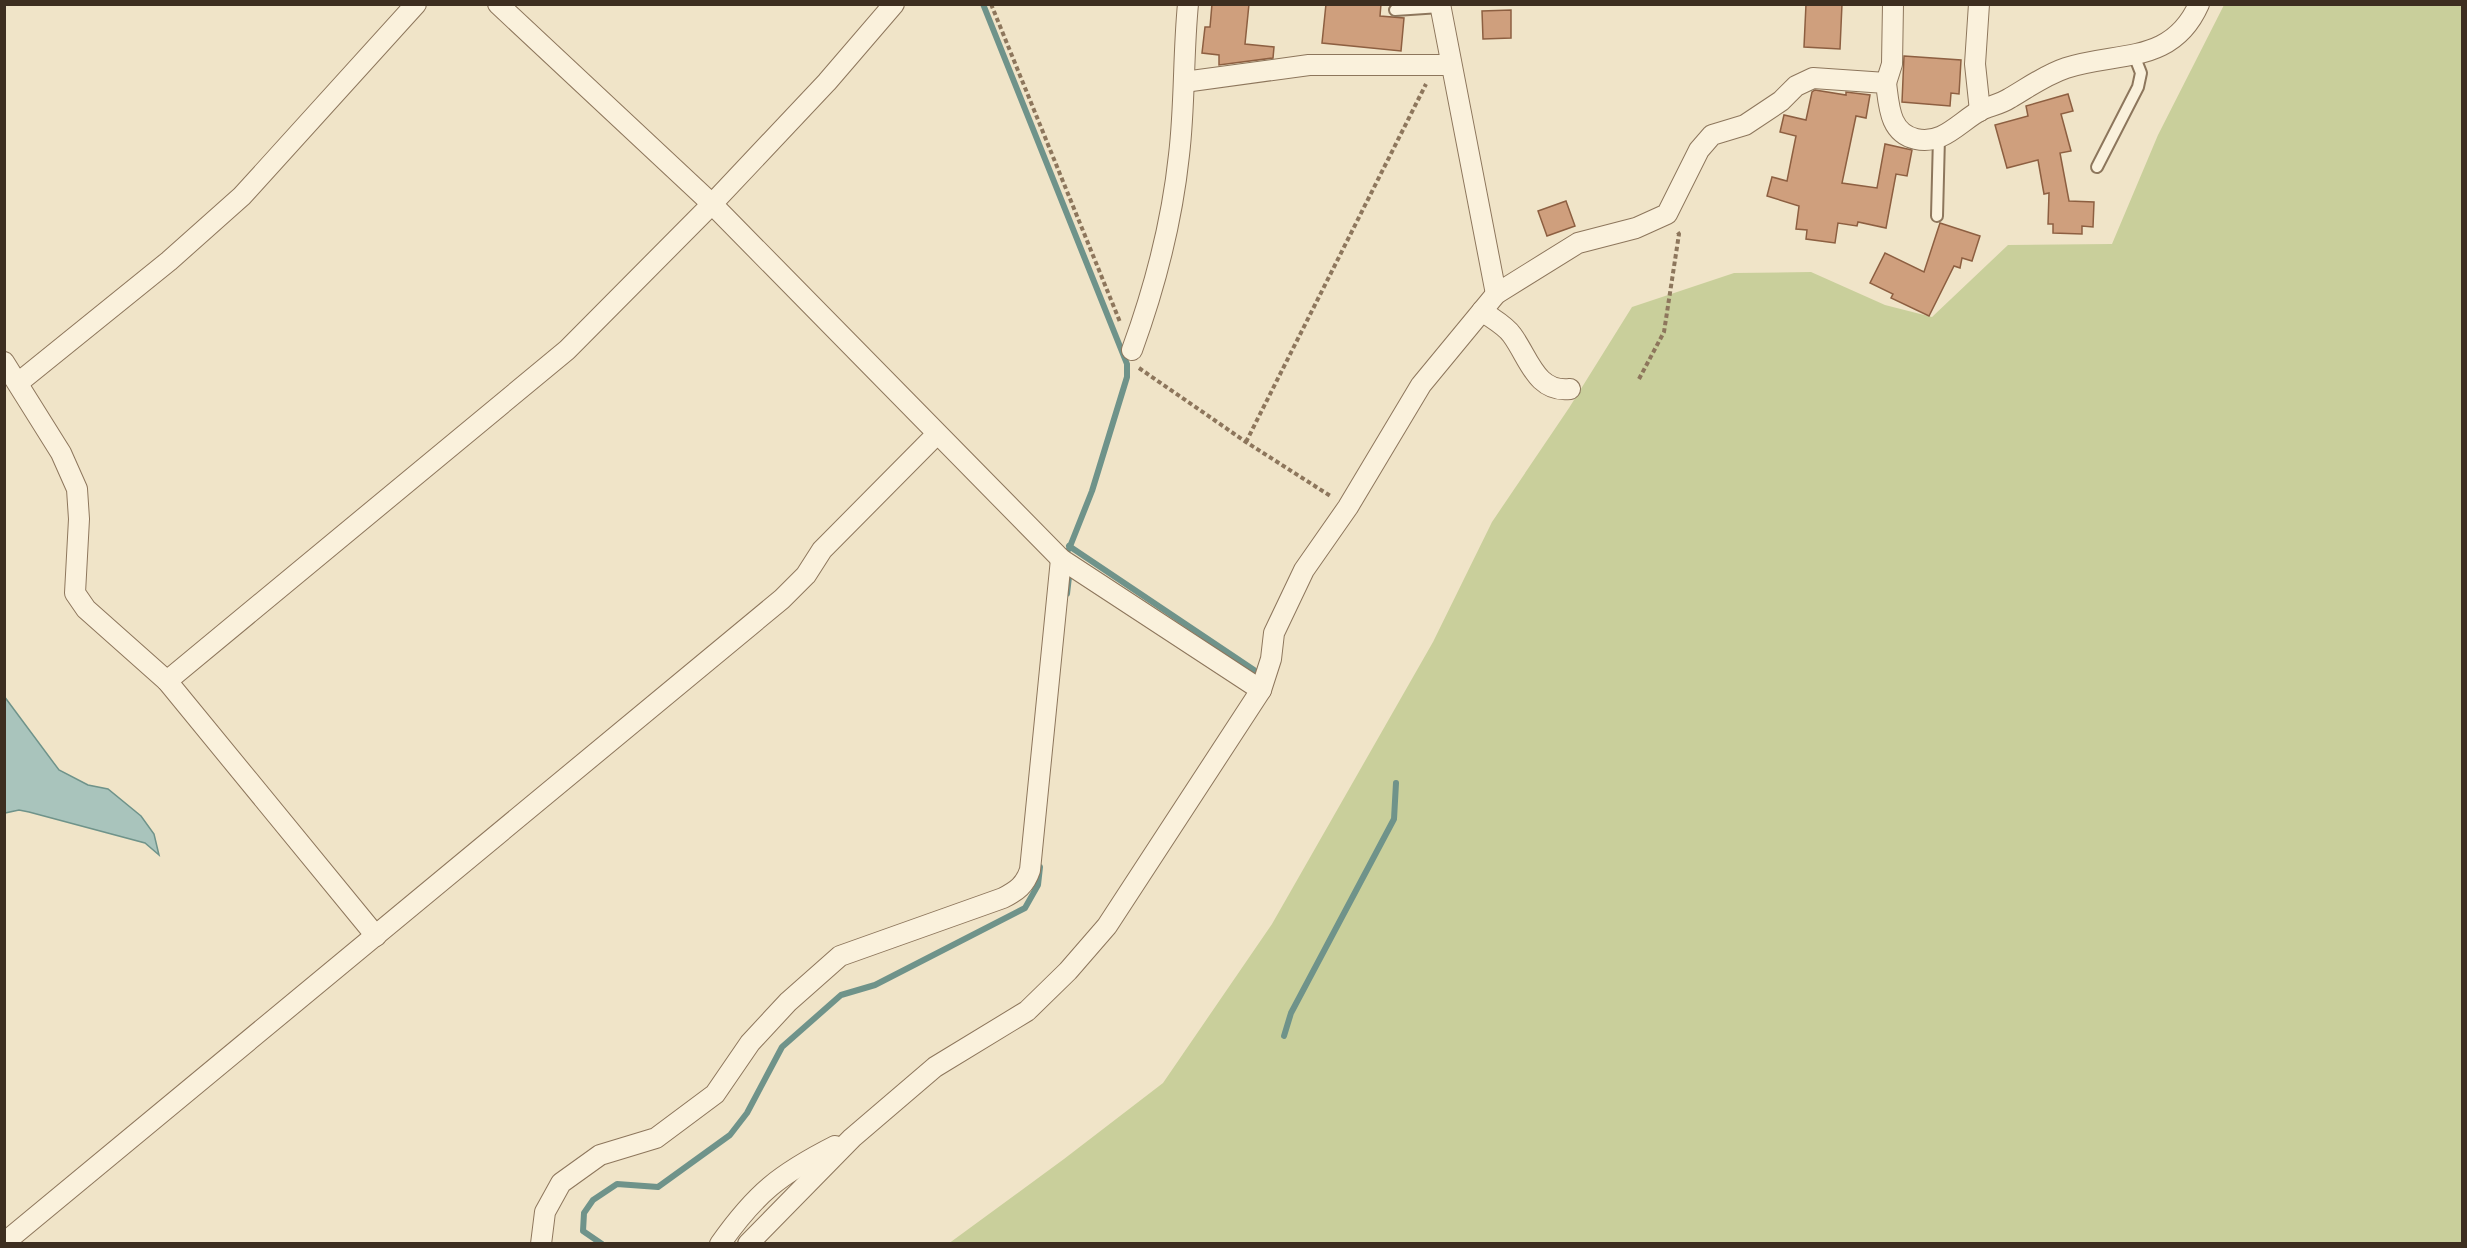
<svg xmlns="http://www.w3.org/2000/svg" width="2467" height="1248" viewBox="0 0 2467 1248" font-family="Merriweather,serif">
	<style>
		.green { fill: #c9cf9b }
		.water { fill: #a9c4bc; stroke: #6f938a; stroke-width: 1.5 }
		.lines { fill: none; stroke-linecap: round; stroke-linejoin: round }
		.stream { stroke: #6f938a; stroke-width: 6 }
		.building { fill: #cf9f7d; stroke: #8d5f41; stroke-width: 1.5 }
		.lane-casing { stroke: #8d765c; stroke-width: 14 }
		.street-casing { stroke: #8d765c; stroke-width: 22 }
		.path { stroke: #8d765c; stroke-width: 4; stroke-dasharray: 4.5 3; stroke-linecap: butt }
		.lane { stroke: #faf1dc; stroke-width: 10 }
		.street { stroke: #faf1dc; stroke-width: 20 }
	</style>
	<rect width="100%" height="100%" fill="#f0e4c8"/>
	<!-- green -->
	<polygon class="green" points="2224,5 2462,5 2462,1243 948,1244 1064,1159 1163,1083 1272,924 1433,642 1492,522 1569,408 1632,307 1734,273 1811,272 1885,305 1932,317 2008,245 2112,244 2158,135"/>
	<!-- water -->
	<polygon class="water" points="4,696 59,770 88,785 108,789 141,816 154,834 159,855 145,843 29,812 19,810 5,813"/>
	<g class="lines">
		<!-- stream -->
		<g class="stream">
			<polyline points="983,4 1127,364 1127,377 1092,491 1069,549"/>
			<polyline points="1069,546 1254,670"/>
			<polyline points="1067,594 1069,577"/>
			<polyline points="1284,1036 1291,1013 1394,819 1396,783"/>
			<polyline points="602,1244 583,1231 584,1213 593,1200 617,1184 658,1187 730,1135 747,1113 782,1047 841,995 875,985 1025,908 1038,885 1040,867"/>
		</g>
	</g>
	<!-- building -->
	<g class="building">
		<polygon points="1212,4 1249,4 1245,44 1274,47 1273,58 1219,65 1219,55 1202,53 1205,27 1210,27"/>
		<polygon points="1326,4 1381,4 1380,16 1404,18 1401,51 1322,43"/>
		<polygon points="1806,4 1842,4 1840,49 1804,47"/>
		<polygon points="1511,10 1511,38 1483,39 1482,11"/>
		<polygon points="1904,56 1961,60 1959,94 1951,93 1950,106 1902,102"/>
		<polygon points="1815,90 1846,95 1846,92 1870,95 1866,118 1856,116 1842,183 1877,188 1885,144 1912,150 1907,176 1896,174 1886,228 1858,222 1857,226 1838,223 1835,243 1806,239 1807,230 1796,229 1799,206 1767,196 1772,177 1787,181 1796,136 1780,132 1784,115 1806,120 1812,92"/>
		<polygon points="2068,94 2073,111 2061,114 2071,151 2060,153 2069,201 2094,202 2093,227 2082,226 2082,234 2053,233 2053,224 2048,224 2049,193 2044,194 2038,160 2007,168 1995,125 2028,116 2026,106"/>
		<polygon points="1566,201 1575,226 1547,236 1538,211"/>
		<polygon points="1940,223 1980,236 1972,261 1962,258 1960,268 1954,266 1929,316 1891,298 1893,294 1870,283 1885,253 1924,272"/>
	</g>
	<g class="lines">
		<defs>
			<g id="lane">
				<polyline points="1395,10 1440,7"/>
				<polyline points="2097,167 2138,87 2141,73 2134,55"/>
				<polyline points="1937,216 1939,137"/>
			</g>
			<g id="street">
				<polyline points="498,4 712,204 1061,559 1261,690"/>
				<polyline points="1440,4 1496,294"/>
				<polyline points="1979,4 1975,64 1980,111"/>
				<polyline points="1184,82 1309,65 1450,65"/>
				<polyline points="1886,83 1892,64 1893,4"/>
				<path d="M1482,311C1491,318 1505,325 1512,335C1529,358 1536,393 1570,389"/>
				<path d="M1132,350C1155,287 1172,221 1179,155C1185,105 1183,55 1188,4"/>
				<polyline points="4,362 61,453 77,489 79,519 75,593 86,609 167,681 376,936"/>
				<polyline points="18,383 169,261 242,196 416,4"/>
				<polyline points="167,681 567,350 712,204 827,82 894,4"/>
				<polyline points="4,1243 782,599 806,575 822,550 937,434"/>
				<path d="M541,1244L545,1212L561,1183L600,1155L656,1138L715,1094L750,1043L788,1002L840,956L1003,898C1017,891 1025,885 1030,870L1061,559"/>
				<path d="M720,1244C756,1193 780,1174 835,1146"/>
				<path d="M748,1244L852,1138L935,1067L1027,1011L1068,971L1107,926L1261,690L1271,659L1274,633L1304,570L1348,507L1421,385L1496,294L1578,243L1636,228L1667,214L1699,150L1712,135L1745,125L1781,101L1796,86L1813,78L1886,83C1889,105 1889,133 1916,139C1943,145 1959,122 1981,110C1990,106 2001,104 2010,98C2029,87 2045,75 2066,68C2119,51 2172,65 2199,4"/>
			</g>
		</defs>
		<!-- lane casing -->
		<use href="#lane" class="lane-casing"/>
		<!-- street casing -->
		<use href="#street" class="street-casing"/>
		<!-- path -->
		<g class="path">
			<polyline points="991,4 1120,322"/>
			<polyline points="1139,368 1246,442 1332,497"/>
			<polyline points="1639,379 1664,332 1679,234 1676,230"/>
			<polyline points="1246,442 1426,84"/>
		</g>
		<!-- lane -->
		<use href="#lane" class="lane"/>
		<!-- street -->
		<use href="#street" class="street"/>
	</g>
	<!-- border -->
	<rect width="2467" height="1248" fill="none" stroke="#3d2e20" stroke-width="12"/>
</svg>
